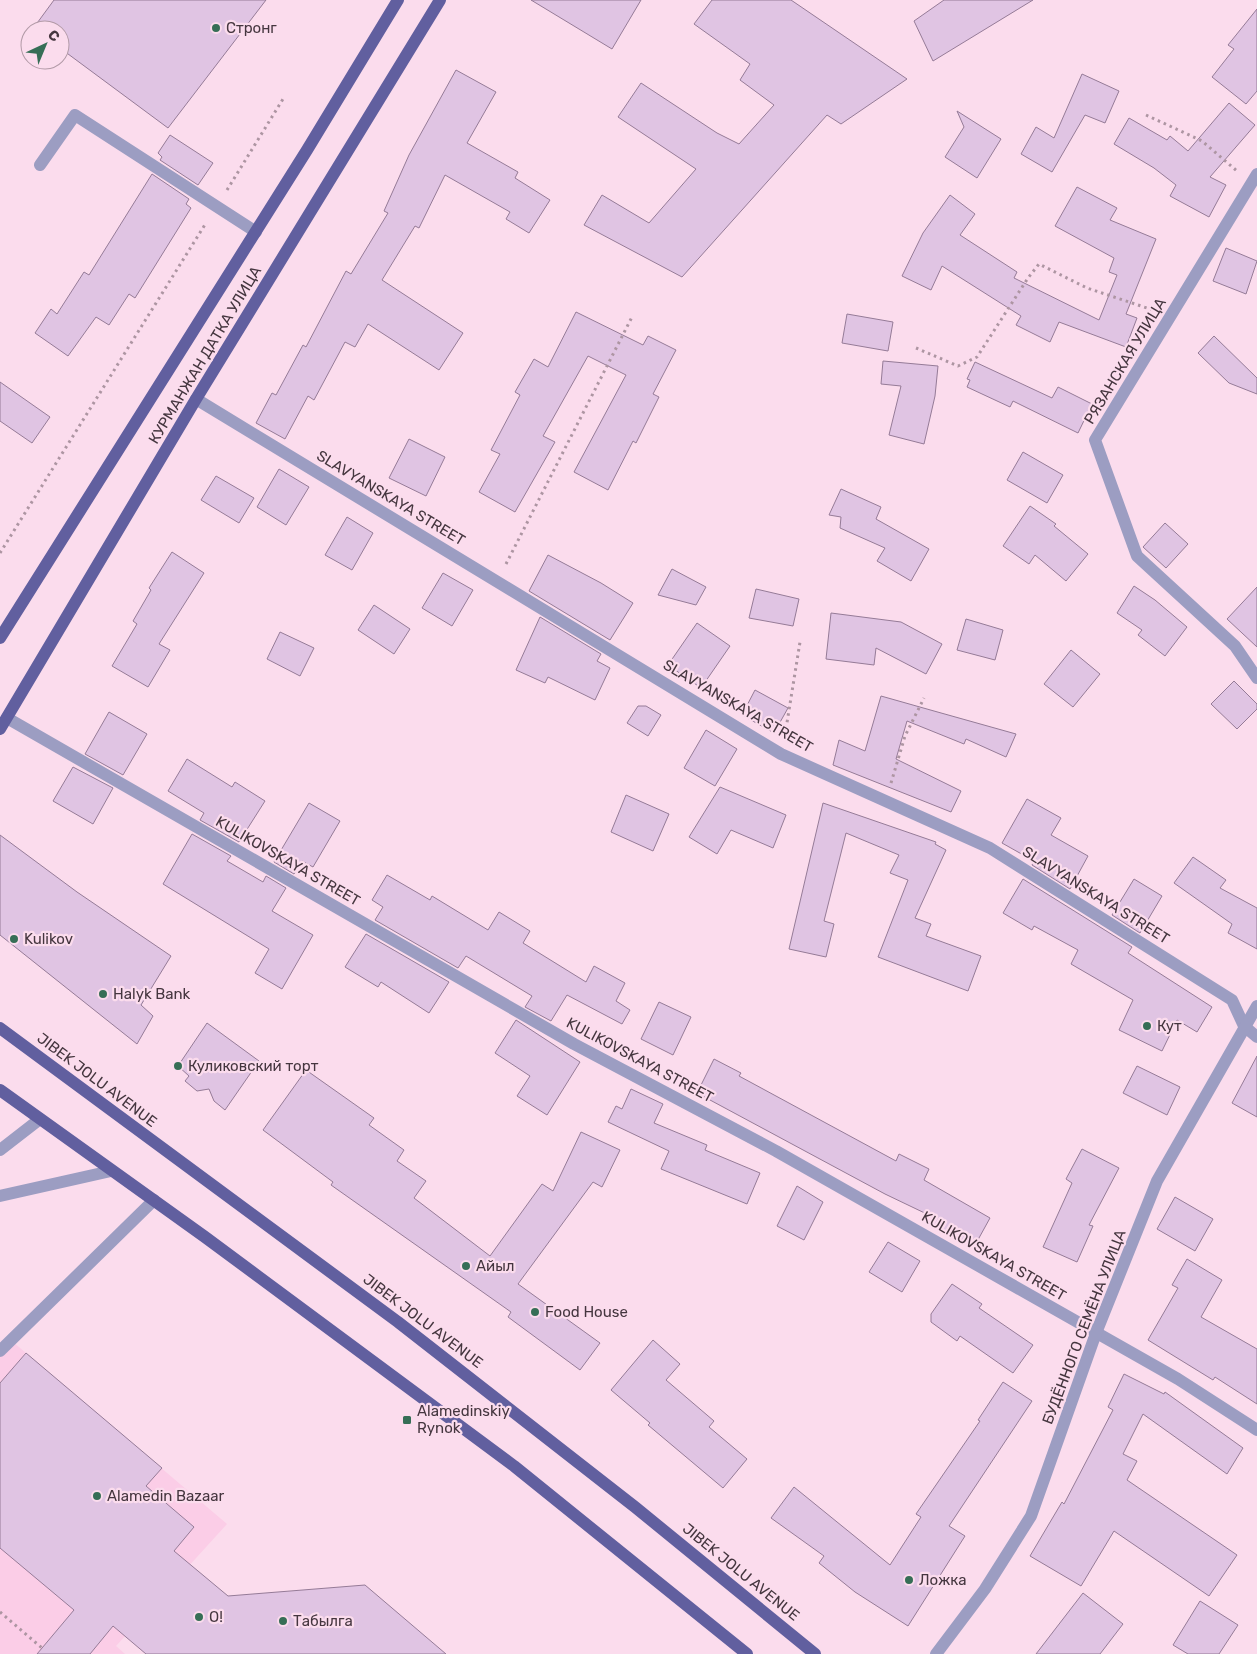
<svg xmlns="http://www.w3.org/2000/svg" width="1257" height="1654" viewBox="0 0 1257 1654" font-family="Rubik,sans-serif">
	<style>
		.built { fill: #fbcde7 }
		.building { fill: #e0c4e3; stroke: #957b97 }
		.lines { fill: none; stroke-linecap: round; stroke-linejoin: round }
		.path { stroke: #ad95a2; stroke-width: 3; stroke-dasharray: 2.5 4; stroke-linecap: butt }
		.service { stroke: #9c9dc2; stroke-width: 12 }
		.minor { stroke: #9c9dc2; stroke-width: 12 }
		.tertiary { stroke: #9c9dc2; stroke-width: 12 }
		.primary { stroke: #615f9f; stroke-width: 12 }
		.poi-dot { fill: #366e56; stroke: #fbdced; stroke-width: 2 }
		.labels { text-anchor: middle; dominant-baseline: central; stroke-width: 4.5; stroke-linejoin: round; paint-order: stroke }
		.poi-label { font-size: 15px; fill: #45363f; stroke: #fbdced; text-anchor: start }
		.street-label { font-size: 15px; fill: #45363f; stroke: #fbdced }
	</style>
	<rect width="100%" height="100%" fill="#fbdced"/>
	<!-- built -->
	<polygon class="built" points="13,1342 227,1524 116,1646 125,1654 0,1654 0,1357"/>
	<!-- building -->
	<g class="building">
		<polygon points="54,0 266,0 168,128 60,48 60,30 32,30"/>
		<polygon points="531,0 641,0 612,49"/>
		<polygon points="712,0 791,0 907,79 841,124 827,115 682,277 584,225 602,195 649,223 696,169 618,117 641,83 717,133 739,144 774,105 740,80 750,64 694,24"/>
		<polygon points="944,0 1033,0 933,61 914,21"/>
		<polygon points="1257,9 1257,91 1246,104 1212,77 1234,49 1228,45"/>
		<polygon points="456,70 496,92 467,143 518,172 515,178 550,200 529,233 506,219 510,212 445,175 419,228 415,226 382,280 463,333 439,370 368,324 355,347 345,342 314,400 308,396 285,439 256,423 272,393 276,395 303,345 306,347 346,271 351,274 388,213 384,211 409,155"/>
		<polygon points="1082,74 1119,91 1105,123 1085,115 1052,172 1021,154 1036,127 1054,138"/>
		<polygon points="1229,103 1255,125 1210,177 1226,185 1209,217 1170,196 1176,185 1154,168 1114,144 1129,118 1167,140 1170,136 1188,151"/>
		<polygon points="957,111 1001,139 977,178 945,157 964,127"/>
		<polygon points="170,135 213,163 198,185 160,160 162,157 158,153"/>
		<polygon points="152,174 189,199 186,204 191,208 135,298 129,294 109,325 96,317 68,356 35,333 51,309 57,314 84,272 89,275"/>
		<polygon points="1077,187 1117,208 1110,220 1156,239 1126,314 1137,318 1126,347 1059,322 1050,342 1016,325 1021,316 942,266 931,290 902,276 923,233 950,195 975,214 960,235 1017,272 1014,278 1099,320 1117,275 1109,272 1114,258 1055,226"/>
		<polygon points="1226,248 1257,261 1246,294 1213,281"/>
		<polygon points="576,312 643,345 648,336 676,350 653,394 659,397 636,443 633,441 608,490 574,472 626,375 588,356 543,436 555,442 515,512 479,492 500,454 491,450 520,395 515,392 534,359 548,367"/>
		<polygon points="847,314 893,322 888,351 842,343"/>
		<polygon points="1214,336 1257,378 1257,394 1229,383 1198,353"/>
		<polygon points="883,361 938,366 935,396 924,444 889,435 901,386 881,384"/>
		<polygon points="975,362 1052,398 1058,387 1092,404 1078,433 1013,401 1010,407 967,387 970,380 967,379"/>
		<polygon points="0,382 50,417 32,443 0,421"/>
		<polygon points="409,439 445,457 426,496 389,478"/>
		<polygon points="1023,452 1063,475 1047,503 1007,480"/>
		<polygon points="279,469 309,487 286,525 257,507"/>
		<polygon points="216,476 254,498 239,523 201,500"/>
		<polygon points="841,489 881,507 876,519 929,549 911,581 877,561 885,548 840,528 841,517 829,515"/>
		<polygon points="1030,506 1056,524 1054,526 1088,554 1066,581 1035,555 1029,564 1003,546"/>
		<polygon points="347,517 373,533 352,570 325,555"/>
		<polygon points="1165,523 1188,544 1166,568 1143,547"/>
		<polygon points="172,552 204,573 159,644 170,650 148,687 112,666 137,624 133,621 151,590 149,588"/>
		<polygon points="548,555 601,583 633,603 610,640 529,591"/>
		<polygon points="672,569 706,587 696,605 658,595"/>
		<polygon points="443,573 473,590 452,626 422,608"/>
		<polygon points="1134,586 1155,600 1187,627 1165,656 1138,635 1142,630 1117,613"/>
		<polygon points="1257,587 1257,647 1227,619"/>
		<polygon points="756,589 799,599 793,626 749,618"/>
		<polygon points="374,605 410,629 394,654 358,630"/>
		<polygon points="831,613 901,622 942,644 926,674 876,648 874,665 826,659"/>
		<polygon points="540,617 601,654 597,661 610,668 595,700 548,677 545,683 516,670"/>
		<polygon points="966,619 1003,630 995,660 957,650"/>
		<polygon points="697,623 730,646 701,688 668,665"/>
		<polygon points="280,632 314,648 300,676 267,659"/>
		<polygon points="1071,650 1100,674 1073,707 1044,684"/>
		<polygon points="1234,681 1257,704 1257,709 1237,729 1211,704"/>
		<polygon points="755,690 788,708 774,733 742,715"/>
		<polygon points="881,696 934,711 1016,734 1006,757 966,739 964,744 907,721 896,759 961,791 951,812 833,765 839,740 865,751"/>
		<polygon points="638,706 646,706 661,715 648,736 627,723"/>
		<polygon points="109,712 147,734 123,775 85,754"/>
		<polygon points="706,730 737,749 715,786 684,768"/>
		<polygon points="187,759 232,787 235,782 265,801 239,842 200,820 204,813 168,791"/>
		<polygon points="73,767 113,788 93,824 53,801"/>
		<polygon points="720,787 786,815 773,848 731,830 717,854 689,837"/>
		<polygon points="626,795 669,814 653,851 611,832"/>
		<polygon points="1027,799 1061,818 1051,835 1088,856 1070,889 1032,865 1034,861 1002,843"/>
		<polygon points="309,803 340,821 313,867 302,861 294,874 274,862"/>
		<polygon points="823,803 936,842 935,844 946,850 915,918 931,924 926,936 981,956 968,991 878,957 908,880 890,873 899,855 846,833 824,921 834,924 826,957 789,949"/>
		<polygon points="192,834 231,856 227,861 263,882 266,876 286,888 272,911 313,935 282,989 255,973 269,949 163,884"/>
		<polygon points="0,835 77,892 171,956 141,1005 153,1016 137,1044 0,935"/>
		<polygon points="1193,857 1226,880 1220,888 1257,908 1257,949 1228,933 1232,924 1174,883"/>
		<polygon points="387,875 430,900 432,896 488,930 499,912 530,931 523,943 586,982 594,966 625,983 616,1001 630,1010 622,1024 567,995 551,1021 525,1007 532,996 466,956 458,968 375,920 383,907 372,900"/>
		<polygon points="1023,879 1132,947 1128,953 1212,1007 1197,1032 1177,1020 1162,1051 1119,1030 1133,1000 1071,964 1078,950 1034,926 1032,930 1003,913"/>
		<polygon points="1134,879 1162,896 1140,933 1112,915"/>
		<polygon points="366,934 449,982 429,1013 381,982 378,987 345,967"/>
		<polygon points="659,1002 691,1017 673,1055 641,1039"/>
		<polygon points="516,1020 580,1062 547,1115 517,1096 530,1076 495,1053"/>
		<polygon points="207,1023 259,1061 225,1110 214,1101 209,1089 197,1091 185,1081 189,1076 178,1066"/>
		<polygon points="1257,1056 1257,1117 1232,1103"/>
		<polygon points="714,1059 741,1073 739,1076 896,1161 899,1154 929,1169 924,1180 990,1218 974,1247 930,1222 933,1217 885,1194 697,1093"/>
		<polygon points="1137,1066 1180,1087 1167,1115 1123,1093"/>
		<polygon points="306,1070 374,1118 369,1125 404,1150 397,1161 426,1181 414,1198 490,1256 542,1184 553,1191 581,1132 620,1150 602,1187 593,1182 518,1284 600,1343 580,1370 508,1317 511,1312 331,1185 333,1182 263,1130"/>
		<polygon points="631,1089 663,1104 654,1123 707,1145 705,1150 760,1173 747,1204 661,1169 669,1151 608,1122 616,1106 622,1109"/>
		<polygon points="1082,1149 1119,1168 1089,1225 1093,1226 1077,1262 1043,1247 1072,1183 1066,1179"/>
		<polygon points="797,1186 823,1202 804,1240 777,1226"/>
		<polygon points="1175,1197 1213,1219 1195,1251 1157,1229"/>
		<polygon points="888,1242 920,1261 902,1292 869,1272"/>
		<polygon points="1187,1259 1222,1280 1201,1317 1257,1349 1257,1404 1215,1377 1213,1380 1148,1340 1178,1288 1172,1285"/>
		<polygon points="952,1284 982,1304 979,1308 1033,1345 1013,1373 960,1336 957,1341 931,1322 931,1314"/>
		<polygon points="653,1340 680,1364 666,1380 714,1421 709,1427 747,1459 723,1488 648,1425 650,1423 611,1390"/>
		<polygon points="26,1353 162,1468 146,1486 194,1527 174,1551 228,1596 365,1585 446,1654 146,1654 113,1626 90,1654 37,1654 74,1610 0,1548 0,1383"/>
		<polygon points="1124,1374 1164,1394 1165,1392 1243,1448 1227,1474 1143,1414 1123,1454 1137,1461 1127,1480 1237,1555 1209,1596 1114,1531 1081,1586 1030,1556 1062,1502 1064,1504 1113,1410 1108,1407"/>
		<polygon points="1003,1382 1032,1401 949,1526 965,1536 908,1626 855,1592 819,1563 824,1556 771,1518 794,1487 890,1565 921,1517 916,1514 980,1421 978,1420"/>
		<polygon points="1083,1593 1123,1624 1100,1654 1036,1654"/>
		<polygon points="1200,1601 1238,1625 1219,1654 1188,1654 1173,1645"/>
	</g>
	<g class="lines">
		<!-- path -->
		<g class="path">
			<polyline points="1146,115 1202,141 1237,171"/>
			<polyline points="227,190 283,99"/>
			<polyline points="916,348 958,366 977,357 1028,278 1039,264 1087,288 1153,310"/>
			<polyline points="0,553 206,223"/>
			<polyline points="506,564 633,315"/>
			<polyline points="785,735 800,642"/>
			<polyline points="891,783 905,736 924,698"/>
			<polyline points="0,1612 42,1648"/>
		</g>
		<!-- service -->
		<g class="service">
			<polyline points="40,165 75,115 256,232"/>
			<polyline points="0,1150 40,1119"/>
			<polyline points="0,1196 111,1171"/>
			<polyline points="0,1351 154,1200"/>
		</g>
		<!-- minor -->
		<g class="minor">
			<polyline points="1257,174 1095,440 1137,556 1235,646 1257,678"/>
			<polyline points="196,399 781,754 990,848 1232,1000 1244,1026 1257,1037"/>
			<polyline points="7,718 574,1044 776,1151 1178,1379 1257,1430"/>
		</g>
		<!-- tertiary -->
		<polyline class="tertiary" points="936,1654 985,1589 1031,1516 1096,1333 1157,1181 1257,1006"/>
		<!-- primary -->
		<g class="primary">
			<polyline points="0,638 307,150 398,0"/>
			<polyline points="0,729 196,399 440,0"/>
			<polyline points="0,1028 398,1322 635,1507 815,1654"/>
			<polyline points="0,1090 205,1237 514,1466 747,1654"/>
		</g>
	</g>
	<!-- markers -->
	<g class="poi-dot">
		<circle cx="216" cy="28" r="5"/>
		<circle cx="14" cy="939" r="5"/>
		<circle cx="103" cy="994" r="5"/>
		<circle cx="1147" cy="1026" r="5"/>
		<circle cx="178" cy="1066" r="5"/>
		<circle cx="466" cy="1266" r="5"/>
		<circle cx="535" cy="1312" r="5"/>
		<rect x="402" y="1415" width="10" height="10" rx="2.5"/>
		<circle cx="97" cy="1496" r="5"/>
		<circle cx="909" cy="1580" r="5"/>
		<circle cx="199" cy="1617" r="5"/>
		<circle cx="283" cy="1621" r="5"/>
	</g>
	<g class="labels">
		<!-- poi labels -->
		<g class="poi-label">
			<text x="226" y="28">Стронг</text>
			<text x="24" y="939">Kulikov</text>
			<text x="113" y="994">Halyk Bank</text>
			<text x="1157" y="1026">Кут</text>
			<text x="188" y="1066">Куликовский торт</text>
			<text x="476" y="1266">Айыл</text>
			<text x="545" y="1312">Food House</text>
			<text x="417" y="1411">Alamedinskiy<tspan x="417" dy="17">Rynok</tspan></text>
			<text x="107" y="1496">Alamedin Bazaar</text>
			<text x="919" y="1580">Ложка</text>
			<text x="209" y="1617">О!</text>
			<text x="293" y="1621">Табылга</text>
		</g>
		<!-- street labels -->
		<g class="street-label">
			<text transform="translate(205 355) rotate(-59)">КУРМАНЖАН ДАТКА УЛИЦА</text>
			<text transform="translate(1125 361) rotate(-59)">РЯЗАНСКАЯ УЛИЦА</text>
			<text transform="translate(391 498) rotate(31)">SLAVYANSKAYA STREET</text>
			<text transform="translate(738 706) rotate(30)">SLAVYANSKAYA STREET</text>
			<text transform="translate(288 861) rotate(30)">KULIKOVSKAYA STREET</text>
			<text transform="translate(1096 895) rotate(32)">SLAVYANSKAYA STREET</text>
			<text transform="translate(640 1060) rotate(28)">KULIKOVSKAYA STREET</text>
			<text transform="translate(97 1080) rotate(37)">JIBEK JOLU AVENUE</text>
			<text transform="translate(994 1256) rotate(30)">KULIKOVSKAYA STREET</text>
			<text transform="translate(423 1321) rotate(37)">JIBEK JOLU AVENUE</text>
			<text transform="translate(1084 1327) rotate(-69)">БУДЁННОГО СЕМЁНА УЛИЦА</text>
			<text transform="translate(741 1572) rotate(39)">JIBEK JOLU AVENUE</text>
		</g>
	</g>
	<!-- north arrow -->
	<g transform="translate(45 45) rotate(44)"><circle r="24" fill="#fbdced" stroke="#b29aa7"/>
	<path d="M0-4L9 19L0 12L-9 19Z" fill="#366e56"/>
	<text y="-8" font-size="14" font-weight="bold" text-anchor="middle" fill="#45363f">С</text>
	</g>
</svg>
